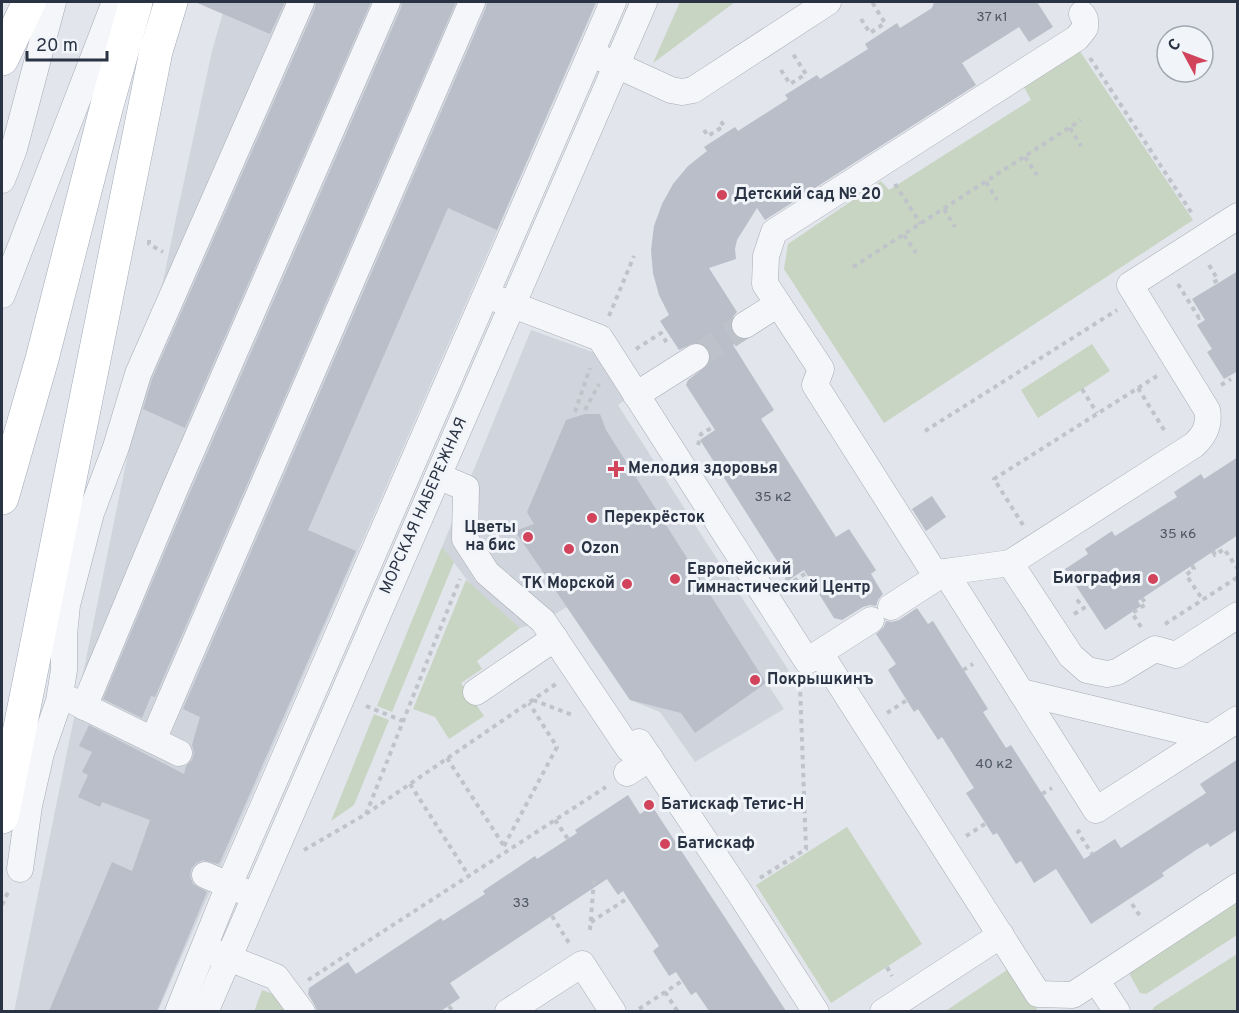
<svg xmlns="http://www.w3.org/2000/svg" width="1239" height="1013" viewBox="0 0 1239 1013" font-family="Overpass,sans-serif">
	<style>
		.built { fill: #d0d4dd }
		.green { fill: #c7d5c2 }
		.building { fill: #b9bec8 }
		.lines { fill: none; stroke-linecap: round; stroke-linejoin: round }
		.minor-tunnel { stroke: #bdc1c9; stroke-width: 26; stroke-dasharray: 26 13; stroke-linecap: butt }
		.minor-casing { stroke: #a7acb5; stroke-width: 27 }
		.major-casing { stroke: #a1aab7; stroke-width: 34 }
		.path { stroke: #c0c3ca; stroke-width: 4; stroke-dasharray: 4.5 4.5; stroke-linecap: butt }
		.minor { stroke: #f5f6f9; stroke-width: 26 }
		.major { stroke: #fff; stroke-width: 33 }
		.poi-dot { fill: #d2445b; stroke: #f1f4f8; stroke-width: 2 }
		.labels { text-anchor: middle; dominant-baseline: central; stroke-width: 6; stroke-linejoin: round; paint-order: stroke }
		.number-label { font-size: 14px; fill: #4d5664 }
		.poi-label { font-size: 16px; font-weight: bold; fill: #293343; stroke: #f1f4f8; text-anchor: start }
		.street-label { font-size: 16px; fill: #293343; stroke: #f1f4f8 }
	</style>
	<rect width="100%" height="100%" fill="#e2e5eb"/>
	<!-- built -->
	<g class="built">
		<polygon points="226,2 597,2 158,1011 14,1012 175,223 212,51"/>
		<polygon points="531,330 601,355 628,398 618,405 789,671 767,683 784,709 695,762 660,712 630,700 567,607 543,621 520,628 471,585 442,547"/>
	</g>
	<!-- green -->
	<g class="green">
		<polygon points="680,2 735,2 653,63"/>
		<polygon points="1079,50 1193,220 884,423 784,269 788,244 881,181 889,190 1031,100 1023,85"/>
		<polygon points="1092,344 1110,371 1038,418 1021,390"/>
		<polygon points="442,547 454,562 392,712 377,706"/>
		<polygon points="466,580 520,628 477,661 482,669 461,683 484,716 449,739 435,717 413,709"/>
		<polygon points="374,714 389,720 354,805 331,821"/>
		<polygon points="847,827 922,944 831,1003 756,885"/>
		<polygon points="1237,892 1237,935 1146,994 1140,993 1130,975 1132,963"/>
		<polygon points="1237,954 1237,1011 1152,1011 1154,1007"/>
		<polygon points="1013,966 1036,1002 1037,1011 944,1012"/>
		<polygon points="262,990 276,995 286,1012 254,1012"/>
	</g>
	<!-- building -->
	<g class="building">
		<polygon points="195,2 285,2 270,34"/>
		<polygon points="316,2 371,2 185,428 143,409 152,379 315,8"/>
		<polygon points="402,2 456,2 155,697 151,696 142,718 103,699 188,497 401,8"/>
		<polygon points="487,2 596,2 497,230 448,208 308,530 356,551 220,862 218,864 203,860 196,863 191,869 190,876 193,884 207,892 157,1011 49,1011 112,862 132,871 150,820 102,802 100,807 78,797 88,775 82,772 92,752 79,746 89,725 184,774 186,766 192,760 194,753 192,745 200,717 183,709 486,8"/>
		<polygon points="934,2 1037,2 1053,27 1029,42 1019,27 962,63 976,85 765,220 757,208 737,240 735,249 736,259 709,268 737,312 731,319 730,326 733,334 742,339 733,345 774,410 761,419 836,537 849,529 876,570 871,574 883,594 878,600 876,606 870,605 863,607 842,620 834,618 804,570 789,580 700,440 715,430 686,385 688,380 709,364 711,356 708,349 703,344 696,342 679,350 660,321 669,315 659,295 653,273 651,250 654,226 662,204 673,184 688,166 707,151 704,147 735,127 738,131 788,99 785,95 817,75 820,79 868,49 865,44 897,23 900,28 932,8"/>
		<polygon points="1238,271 1238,371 1224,379 1207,352 1212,349 1197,325 1205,320 1192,299"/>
		<polygon points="585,414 600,414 606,430 766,683 695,733 681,713 630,700 515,531 534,524 527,512 566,420"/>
		<polygon points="1238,457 1238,535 1138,601 1141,606 1105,630 1065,569 1088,554 1085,549 1112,531 1115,536 1177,497 1174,492 1201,474 1204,479"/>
		<polygon points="932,496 946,517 926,531 912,509"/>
		<polygon points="917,608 928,624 933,621 988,709 983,712 1006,748 1011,745 1084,859 1115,839 1121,848 1206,793 1200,784 1238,759 1238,829 1210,847 1208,843 1196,850 1162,873 1164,876 1091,924 1056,869 1034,883 1021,861 1016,864 997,833 993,835 966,793 974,788 942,737 938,740 918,709 914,712 888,670 896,664 876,634 884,627 886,621 892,622 899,620"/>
		<polygon points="628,795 640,814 652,806 786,1011 709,1011 696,992 691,995 676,972 669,976 653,951 659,946 623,891 618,895 607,879 450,983 460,998 441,1011 317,1011 314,1004 308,994 309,988 348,962 356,974 441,918 443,921 485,894 483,891 535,856 537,859 577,833 575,830"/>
	</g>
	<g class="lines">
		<!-- minor-tunnel -->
		<polyline class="minor-tunnel" points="696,357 745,325"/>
		<defs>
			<g id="minor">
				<polyline points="601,58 671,90 682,92 693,90 828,2"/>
				<polyline points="2,180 14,149 53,2"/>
				<path d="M1238,216L1130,285L1207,410C1210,425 1205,435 1194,445L1010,563L1071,656L1087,670L1107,674L1117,672L1155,649L1176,655L1238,615"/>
				<polyline points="2,295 115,2"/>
				<polyline points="497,299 600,338 807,661 871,620"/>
				<polyline points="745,325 778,304"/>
				<polyline points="636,395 696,357"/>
				<polyline points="438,476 466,488 465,539 487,573 543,621 629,749 639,742 739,892 816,1012"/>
				<polyline points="945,572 1096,810 1238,719"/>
				<polyline points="937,577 815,385 821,369 765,284 766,256 774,232 1077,38 1085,28 1085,19 1082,14"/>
				<polyline points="891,607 945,572 1010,563"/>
				<polyline points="820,653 1038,994 1073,995 1238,886"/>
				<polyline points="476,692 555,638"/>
				<polyline points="1021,692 1209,737"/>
				<polyline points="71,700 179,753"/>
				<polyline points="84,707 174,491 387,2"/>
				<polyline points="153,740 472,2"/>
				<polyline points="627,773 650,758"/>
				<polyline points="20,869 29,806 41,753 59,701 64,670 64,635 67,605 91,513 116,447 138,374 301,2"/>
				<polyline points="205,875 245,892"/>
				<polyline points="214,952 276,977 302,1012"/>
				<polyline points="1096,980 1117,1012"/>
				<polyline points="178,1012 229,885 613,2"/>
				<polyline points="205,1012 644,2"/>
				<polyline points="508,1012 582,964 613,1012"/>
				<polyline points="883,1012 1001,935"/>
			</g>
			<g id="major">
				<polyline points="2,59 29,2"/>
				<polyline points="2,498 42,359 107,105 136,2"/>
				<polyline points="2,817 156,51 171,2"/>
			</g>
		</defs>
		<!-- minor casing -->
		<use href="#minor" class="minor-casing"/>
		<!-- major casing -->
		<use href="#major" class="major-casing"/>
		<!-- path -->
		<g class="path">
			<polyline points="861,19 870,33 885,23 872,2"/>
			<polyline points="1090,58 1193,215"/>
			<polyline points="781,70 790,84 806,74 793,54"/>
			<polyline points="1070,128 1081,146"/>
			<polyline points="704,130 708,136 724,126 720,120"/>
			<polyline points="1025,157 1037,175"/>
			<polyline points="986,182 997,200"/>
			<polyline points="895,184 921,224"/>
			<polyline points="944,209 955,227"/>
			<polyline points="904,235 916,253"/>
			<polyline points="149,240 149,244 163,252"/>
			<polyline points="1209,265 1218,280 1212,283 1214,285"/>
			<polyline points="853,267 1081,120"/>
			<polyline points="1178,284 1199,318 1202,315"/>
			<polyline points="609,316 634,256"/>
			<polyline points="636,349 661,333 668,345"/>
			<polyline points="1221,385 1231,379"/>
			<polyline points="1138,388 1166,433"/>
			<polyline points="1082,389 1097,413"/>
			<polyline points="585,410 599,384"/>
			<polyline points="575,412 590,368"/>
			<polyline points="925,431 1117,310"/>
			<polyline points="698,445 701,434 713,427"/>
			<polyline points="1023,525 994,479 1157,376"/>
			<polyline points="1213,551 1215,555 1224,549 1238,569"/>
			<polyline points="1192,565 1194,569 1186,575 1203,600"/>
			<polyline points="785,579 794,581 806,573"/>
			<polyline points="1074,614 1084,608 1078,601 1083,598"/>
			<polyline points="1165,624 1238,577"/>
			<polyline points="1141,627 1132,613 1146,604 1142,598"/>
			<polyline points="963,670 973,664"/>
			<polyline points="533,700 575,716"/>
			<polyline points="366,706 403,721"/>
			<polyline points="887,713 907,700"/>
			<polyline points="447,758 504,846"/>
			<polyline points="410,784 469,876"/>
			<polyline points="1042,794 1052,788"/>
			<polyline points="366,814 460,579"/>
			<polyline points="555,820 568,839"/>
			<polyline points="1080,830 1078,832 1092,854"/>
			<polyline points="966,836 985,824"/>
			<polyline points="504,846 557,747 529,703"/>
			<polyline points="304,850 366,814 556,684"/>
			<polyline points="760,878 806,849 800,686"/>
			<polyline points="1132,904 1142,919"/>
			<polyline points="2,905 9,890"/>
			<polyline points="552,916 569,943"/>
			<polyline points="591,922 628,898"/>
			<polyline points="590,930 594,879"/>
			<polyline points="887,967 892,976"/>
			<polyline points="308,980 606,787"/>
			<polyline points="665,992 678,1012"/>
			<polyline points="449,1006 453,1012"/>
			<polyline points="639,1009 682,981"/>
		</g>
		<!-- minor -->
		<use href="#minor" class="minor"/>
		<!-- major -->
		<use href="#major" class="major"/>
	</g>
	<!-- markers -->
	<g class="poi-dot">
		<circle cx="722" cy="195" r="6"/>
		<path d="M613 460h6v6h6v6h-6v6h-6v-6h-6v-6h6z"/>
		<circle cx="592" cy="518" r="6"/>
		<circle cx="528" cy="537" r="6"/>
		<circle cx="569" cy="549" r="6"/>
		<circle cx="675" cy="579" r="6"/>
		<circle cx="1153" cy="579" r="6"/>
		<circle cx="627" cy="584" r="6"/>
		<circle cx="755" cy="680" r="6"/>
		<circle cx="649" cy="805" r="6"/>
		<circle cx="665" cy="844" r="6"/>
	</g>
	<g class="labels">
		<!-- number labels -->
		<g class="number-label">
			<text x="992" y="17">37 к1</text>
			<text x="773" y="497">35 к2</text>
			<text x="1178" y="534">35 к6</text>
			<text x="994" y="764">40 к2</text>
			<text x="521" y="903">33</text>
		</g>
		<!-- poi labels -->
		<g class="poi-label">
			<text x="734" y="195">Детский сад № 20</text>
			<text x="628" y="469">Мелодия здоровья</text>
			<text x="604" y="518">Перекрёсток</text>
			<text x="516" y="528" text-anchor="end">Цветы<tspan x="516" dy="18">на бис</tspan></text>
			<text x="581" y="549">Ozon</text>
			<text x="687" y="570">Европейский<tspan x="687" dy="18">Гимнастический Центр</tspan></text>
			<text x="1141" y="579" text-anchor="end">Биография</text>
			<text x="615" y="584" text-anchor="end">ТК Морской</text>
			<text x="767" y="680">Покрышкинъ</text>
			<text x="661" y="805">Батискаф Тетис-Н</text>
			<text x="677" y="844">Батискаф</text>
		</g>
		<!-- street labels -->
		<g class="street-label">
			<text transform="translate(424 506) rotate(-66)">МОРСКАЯ НАБЕРЕЖНАЯ</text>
		</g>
	</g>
	<!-- border -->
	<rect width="1239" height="1013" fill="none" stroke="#293343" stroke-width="6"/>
	<!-- north arrow -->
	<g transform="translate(1185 54) rotate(311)"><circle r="28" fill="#f1f4f8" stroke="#a1a7b0" stroke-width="1.5"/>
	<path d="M0-4.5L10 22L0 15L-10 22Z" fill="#d2445b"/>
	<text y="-9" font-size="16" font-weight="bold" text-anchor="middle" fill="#293343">С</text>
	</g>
	<!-- scale -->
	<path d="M27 51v9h80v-9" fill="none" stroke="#293343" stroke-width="3"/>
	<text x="36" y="51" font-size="18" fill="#293343" stroke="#f1f4f8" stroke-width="4.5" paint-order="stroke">20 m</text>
</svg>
